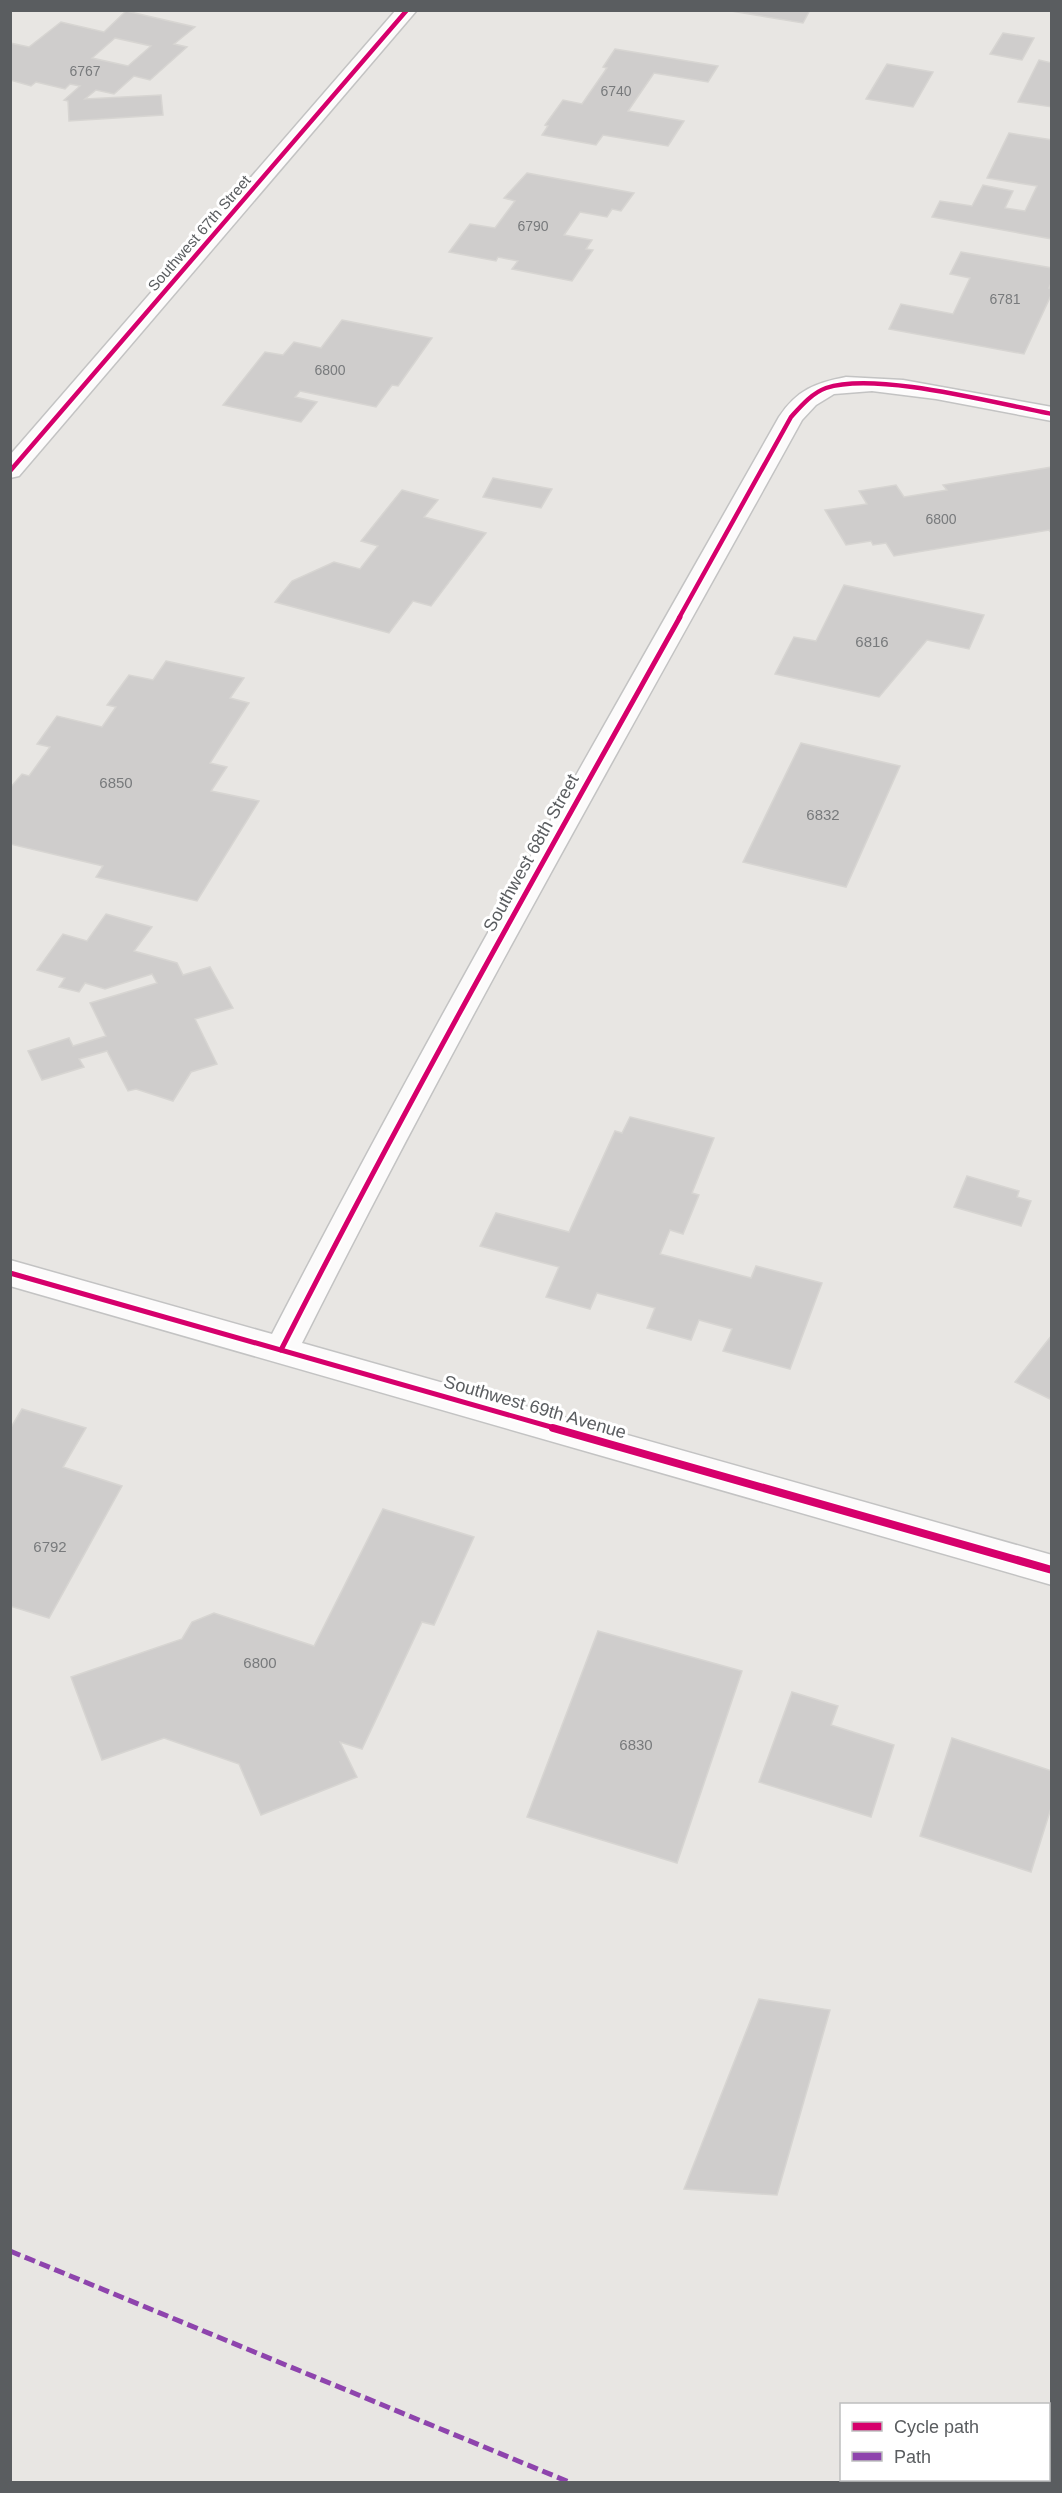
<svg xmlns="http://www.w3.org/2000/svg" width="1062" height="2493" viewBox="0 0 1062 2493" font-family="Arial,sans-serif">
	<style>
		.building { fill: #cfcdcc; stroke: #d7d5d2; stroke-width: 1.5; fill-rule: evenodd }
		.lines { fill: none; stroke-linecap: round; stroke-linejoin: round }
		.minor-casing { stroke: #c3c3c3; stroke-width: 3 }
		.minor { fill: #fcfbfb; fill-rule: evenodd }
		.quiet { stroke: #8e44ad; stroke-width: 5; stroke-dasharray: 11 5; stroke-linecap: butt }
		.cycleway-far2-casing { stroke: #fff; stroke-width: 8 }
		.cycleway-far1-casing { stroke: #fff; stroke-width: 9 }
		.cycleway-casing { stroke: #fff; stroke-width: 11 }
		.cycleway-far2 { stroke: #d6006c; stroke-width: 4.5 }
		.cycleway-far1 { stroke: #d6006c; stroke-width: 5 }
		.cycleway { stroke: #d6006c; stroke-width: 8 }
		.labels { text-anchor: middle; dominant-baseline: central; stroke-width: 6; stroke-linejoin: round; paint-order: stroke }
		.far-number-label { font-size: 14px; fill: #787a7c }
		.far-street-label { font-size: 15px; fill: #5a5d60; stroke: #fff }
		.number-label { font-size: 15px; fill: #787a7c }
		.street-label { font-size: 18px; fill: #5a5d60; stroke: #fff }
	</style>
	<rect width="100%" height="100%" fill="#e8e6e3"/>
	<!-- building -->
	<g class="building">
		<polygon points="725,10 810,10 803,23"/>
		<path d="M126,11L195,27L174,44L187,47L150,80L134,76L114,94L96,90L85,99L161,95L163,115L69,121L68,101L64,100L80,86L70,84L65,89L36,82L31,86L10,80V43L29,47L61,22L104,32ZM115,38L151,46L128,66L92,58Z"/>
		<polygon points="1003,33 1034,38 1022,60 990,54"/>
		<polygon points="615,49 718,66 708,82 654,73 628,111 684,121 668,146 603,135 596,145 542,135 548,126 545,125 563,100 582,104 607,68 603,67"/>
		<polygon points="1039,60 1052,63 1052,107 1018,102"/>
		<polygon points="887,64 933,72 913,107 866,99"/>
		<polygon points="1009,133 1052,140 1052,239 932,217 940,201 972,206 983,185 1013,191 1005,208 1025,211 1037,186 987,178"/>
		<polygon points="527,173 634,193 621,211 612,209 607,217 580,212 564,235 592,240 586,249 593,250 572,281 512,269 518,261 498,257 496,261 449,252 470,224 495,228 515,201 504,198"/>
		<polygon points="961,252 1052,268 1052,281 1049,288 1052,288 1052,293 1024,354 889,329 901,304 953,314 970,278 950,274"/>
		<polygon points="342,320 432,338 398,386 392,385 376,407 300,391 295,397 317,402 301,422 223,405 265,352 283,355 294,342 321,348"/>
		<polygon points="1052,467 1052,534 1049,530 894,556 886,543 873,545 871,541 846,545 825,510 867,504 859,491 896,485 904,497 947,490 943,485"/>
		<polygon points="493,478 552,489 541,508 483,497"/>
		<polygon points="402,490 438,500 424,517 486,533 431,606 413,601 389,633 275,602 292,581 334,562 360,569 378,546 361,541"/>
		<polygon points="844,585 984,615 969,649 927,640 879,697 775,674 794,637 816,641"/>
		<polygon points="166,661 244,678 230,698 249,703 210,763 227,767 211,791 259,801 197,901 96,877 103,866 10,844 10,788 22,774 29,776 50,747 37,744 57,716 102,727 116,707 107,705 129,675 153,680"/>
		<polygon points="801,743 900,766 846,887 743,862"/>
		<polygon points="106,914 152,927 134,951 177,963 183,975 210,967 233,1008 195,1019 217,1064 191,1072 173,1101 136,1089 128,1091 107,1051 79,1059 84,1067 42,1080 28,1051 69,1038 73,1046 106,1036 90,1003 157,983 152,974 105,989 85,983 79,992 59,987 65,978 37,970 63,934 87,941"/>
		<polygon points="630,1117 714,1138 692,1193 699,1195 683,1234 670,1230 660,1254 751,1278 756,1266 822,1283 790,1369 723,1351 732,1329 699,1320 691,1340 647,1328 655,1308 597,1293 590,1309 546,1297 559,1267 480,1246 496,1213 569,1232 615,1131 622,1133"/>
		<polygon points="967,1176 1019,1191 1017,1197 1031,1201 1021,1226 954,1207"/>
		<polygon points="1052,1335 1052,1400 1015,1382"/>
		<polygon points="22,1409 86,1428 63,1467 122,1486 49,1618 10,1606 10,1429"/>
		<polygon points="383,1509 474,1537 434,1625 422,1622 362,1749 340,1742 357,1777 261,1815 239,1764 164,1738 102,1760 71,1677 182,1639 192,1622 214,1613 314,1646"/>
		<polygon points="598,1631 742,1671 677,1863 527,1817"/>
		<polygon points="792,1692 838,1706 831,1725 894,1745 871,1817 759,1782"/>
		<polygon points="952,1738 1052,1771 1052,1805 1031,1872 920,1836"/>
		<polygon points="759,1999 830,2010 777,2195 684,2189"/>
	</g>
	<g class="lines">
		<defs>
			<g id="minor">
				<polygon points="396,10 417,10 19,476 10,478 10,455"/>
				<path d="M846,377L903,380L1052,407V421L936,399L872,391L834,394L816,405L802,420C633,726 459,1030 302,1343L1052,1555V1585L10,1286V1260L272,1334C432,1024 607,721 779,417C797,390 815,383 846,377Z"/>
			</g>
		</defs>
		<!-- minor casing -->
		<use href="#minor" class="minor-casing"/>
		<!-- minor -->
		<use href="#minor" class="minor"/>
		<!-- quiet -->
		<polyline class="quiet" points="10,2251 569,2482"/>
		<defs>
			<g id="cycleway-far2">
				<polyline points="10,471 407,10"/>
				<path d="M679,618L791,417C801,406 812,393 826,388C876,371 998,404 1052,414"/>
			</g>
			<g id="cycleway-far1">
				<polyline points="10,1273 558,1429"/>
				<path d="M281,1350C407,1102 544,860 680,617"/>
			</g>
			<polyline id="cycleway" points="553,1428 1052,1570"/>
		</defs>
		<!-- cycleway-far2 casing -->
		<use href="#cycleway-far2" class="cycleway-far2-casing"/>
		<!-- cycleway-far1 casing -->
		<use href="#cycleway-far1" class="cycleway-far1-casing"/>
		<!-- cycleway casing -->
		<use href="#cycleway" class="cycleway-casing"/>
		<!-- cycleway-far2 -->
		<use href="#cycleway-far2" class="cycleway-far2"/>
		<!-- cycleway-far1 -->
		<use href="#cycleway-far1" class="cycleway-far1"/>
		<!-- cycleway -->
		<use href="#cycleway" class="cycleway"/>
	</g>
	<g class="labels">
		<!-- far-number labels -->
		<g class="far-number-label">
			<text x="85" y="71">6767</text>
			<text x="616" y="91">6740</text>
			<text x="533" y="226">6790</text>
			<text x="1005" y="299">6781</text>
			<text x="330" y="370">6800</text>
			<text x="941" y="519">6800</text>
		</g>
		<!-- far-street labels -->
		<g class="far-street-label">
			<text transform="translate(199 233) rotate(-49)">Southwest 67th Street</text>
		</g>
		<!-- number labels -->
		<g class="number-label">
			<text x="872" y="641">6816</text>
			<text x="116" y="782">6850</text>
			<text x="823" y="814">6832</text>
			<text x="50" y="1546">6792</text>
			<text x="260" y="1662">6800</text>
			<text x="636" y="1744">6830</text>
		</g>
		<!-- street labels -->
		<g class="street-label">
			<text transform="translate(531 853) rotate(-61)">Southwest 68th Street</text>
			<text transform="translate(535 1407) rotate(16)">Southwest 69th Avenue</text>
		</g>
	</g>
	<!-- border -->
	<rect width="1062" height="2493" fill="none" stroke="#5a5d60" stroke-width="24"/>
	<!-- legend -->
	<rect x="840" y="2403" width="210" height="78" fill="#ffffff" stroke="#bdbebf" stroke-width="1.5"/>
	<rect x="852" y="2422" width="30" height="9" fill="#d6006c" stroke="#bdbebf" stroke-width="1.5"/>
	<text x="894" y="2433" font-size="18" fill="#5a5d60">Cycle path</text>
	<rect x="852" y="2452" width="30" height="9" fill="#8e44ad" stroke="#bdbebf" stroke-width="1.5"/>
	<text x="894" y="2463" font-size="18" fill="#5a5d60">Path</text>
</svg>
